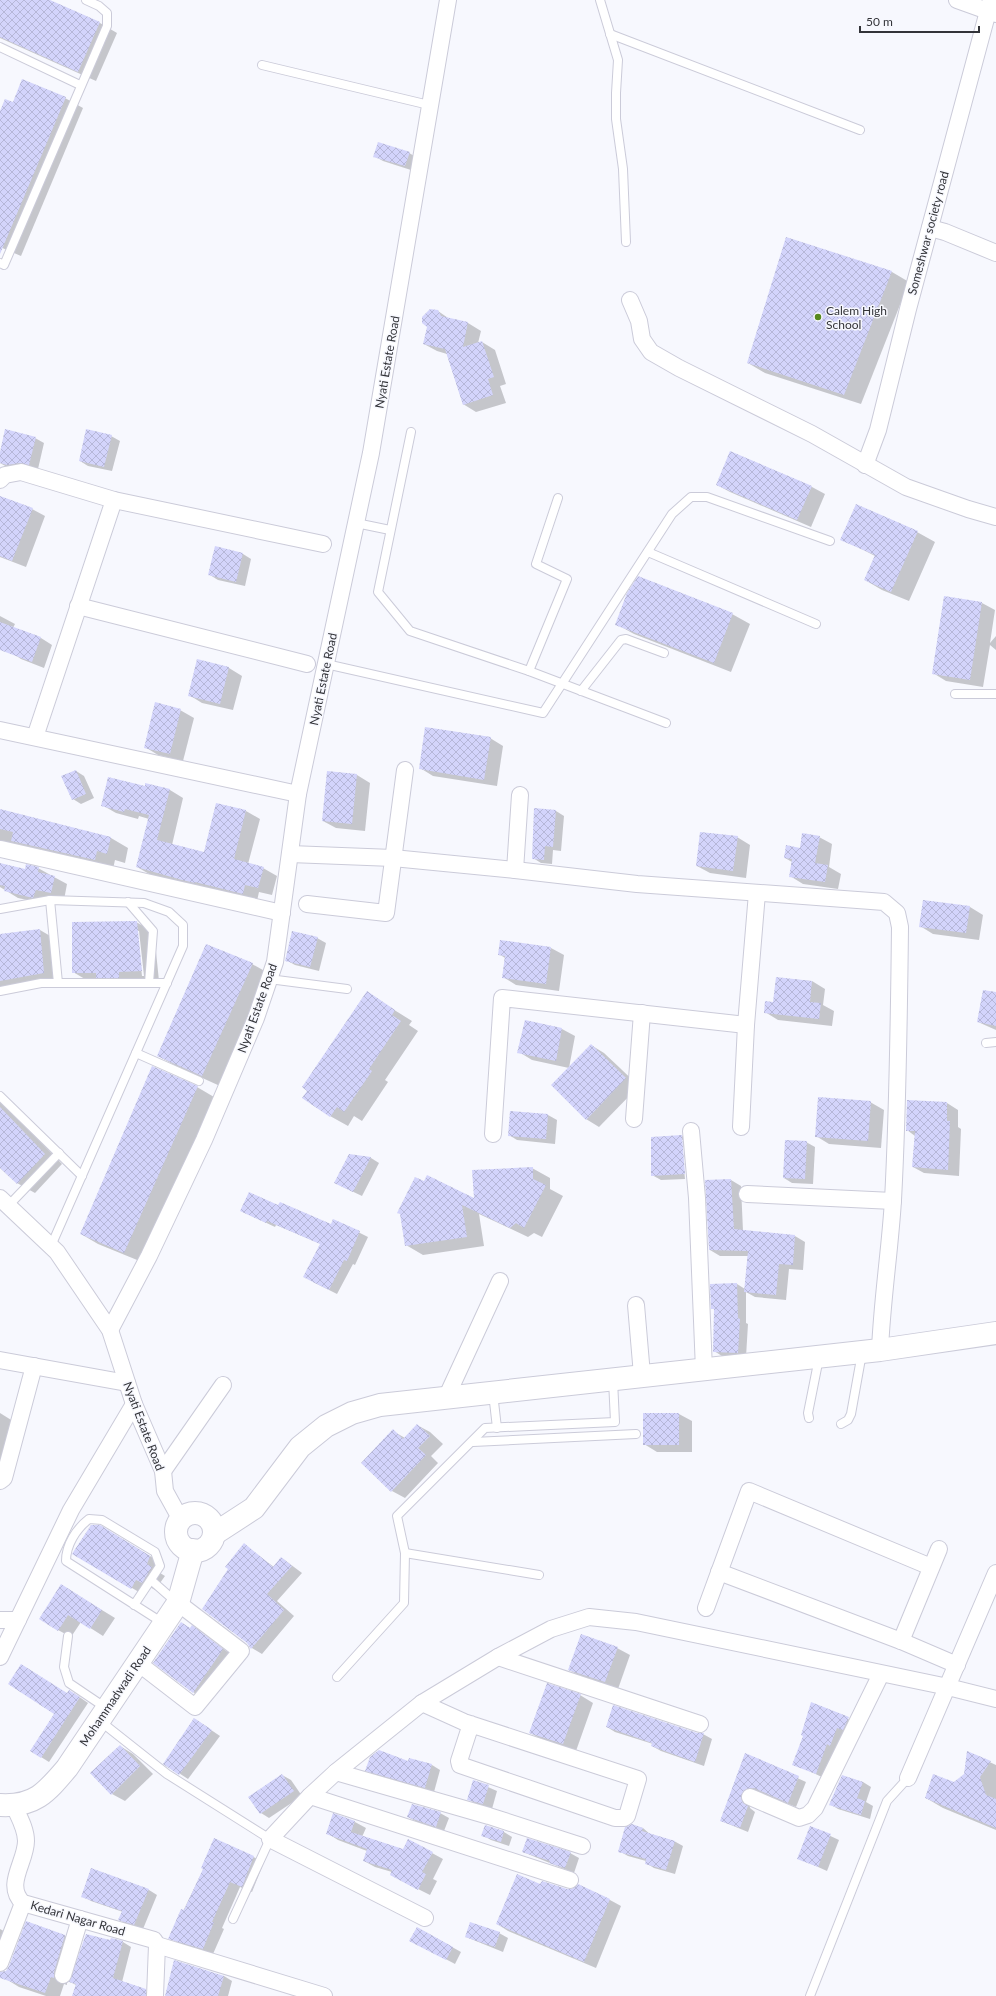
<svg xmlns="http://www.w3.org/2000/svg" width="996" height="1996" viewBox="0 0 996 1996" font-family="Lato,sans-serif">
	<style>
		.shadow { fill: #0003; fill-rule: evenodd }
		.building { fill: url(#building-cross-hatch) }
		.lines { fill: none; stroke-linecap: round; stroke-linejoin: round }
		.service-casing { stroke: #cbcbd9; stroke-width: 10 }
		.minor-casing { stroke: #cbcbd9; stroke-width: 18 }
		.secondary-casing { stroke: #cbcbd9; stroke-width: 24 }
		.service { stroke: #fff; stroke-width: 8 }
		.minor { stroke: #fff; stroke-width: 16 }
		.secondary { stroke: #fff; stroke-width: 22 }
		.poi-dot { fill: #57891f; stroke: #f7f8fe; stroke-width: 1.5 }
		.labels { text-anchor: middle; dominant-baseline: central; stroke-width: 3; stroke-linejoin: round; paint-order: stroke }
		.street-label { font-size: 12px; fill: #333439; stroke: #f7f8fe }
		.poi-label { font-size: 12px; fill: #333439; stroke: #f7f8fe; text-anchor: start }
	</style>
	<defs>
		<pattern id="building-cross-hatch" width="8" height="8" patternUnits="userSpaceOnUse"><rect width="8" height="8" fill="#d3d4fb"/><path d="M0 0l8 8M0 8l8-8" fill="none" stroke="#b6b7d8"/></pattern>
	</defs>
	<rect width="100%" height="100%" fill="#f7f8fe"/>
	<!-- shadow -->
	<g class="shadow">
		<polygon points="0,0 47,0 100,23 117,33 96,81 0,38"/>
		<polygon points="65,98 83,108 21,256 0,247 0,114 13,103"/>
		<polygon points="409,153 418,158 414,171 383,161 374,156"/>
		<polygon points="787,238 892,272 909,282 861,404 765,373 748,363"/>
		<polygon points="438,311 451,320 468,323 481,331 478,343 482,342 495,350 506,384 500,386 506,403 476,412 463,404 447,354 437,351 424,344 428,326"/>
		<polygon points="111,436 120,441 112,471 88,466 80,461"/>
		<polygon points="35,438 44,443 38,469 7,467 0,463 0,456"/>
		<polygon points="731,452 812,487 825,494 811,527 730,492 717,485"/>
		<polygon points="0,497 32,509 45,516 26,567 0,557"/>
		<polygon points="917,532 935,542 909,601 882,590 865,580 875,556 842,539"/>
		<polygon points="216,547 243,554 251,559 245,586 218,580 210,575"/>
		<polygon points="945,597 982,603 995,610 990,643 996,636 996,650 990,645 983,687 946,681 933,673"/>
		<polygon points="732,614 750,624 731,672 634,634 616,624"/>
		<polygon points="0,616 15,624 13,628 41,638 52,645 44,668 21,659 0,645"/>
		<polygon points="229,668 242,676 233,710 202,703 189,695"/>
		<polygon points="180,710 194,718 183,761 158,755 145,747"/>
		<polygon points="490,738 503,746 497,786 433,776 420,768"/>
		<polygon points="76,771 84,776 94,798 81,804 73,799"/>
		<polygon points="328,772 357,775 370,783 365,831 336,828 323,821"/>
		<polygon points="145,787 170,790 183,798 172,845 204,853 217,804 246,811 260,819 248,864 263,868 277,876 272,895 259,892 257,901 209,891 151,875 137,867 149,819 139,816 138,819 116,813 102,805"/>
		<polygon points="0,810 111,838 128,848 125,863 115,860 113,869 0,845"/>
		<polygon points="535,810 556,811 564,816 561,851 553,850 552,864 541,863 533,858"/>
		<polygon points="737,837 750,845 746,878 710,873 697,866"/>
		<polygon points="819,837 832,844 829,867 841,874 838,889 803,884 790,876 792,862 785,858"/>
		<polygon points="0,864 26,870 38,868 54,877 67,884 64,900 46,904 18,898 0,887"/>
		<polygon points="970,907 983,915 979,940 933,934 920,926"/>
		<path d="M136,922L154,932L159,981L90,982L73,972ZM137,931H139L144,976H142Z"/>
		<polygon points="40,930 57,940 61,983 0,994 0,935"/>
		<polygon points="317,938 326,943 319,971 295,965 286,960"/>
		<polygon points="551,948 564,955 559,991 516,985 503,977 505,958 499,954"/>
		<polygon points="252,964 270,974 220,1086 176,1066 158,1056"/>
		<polygon points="777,978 812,981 825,989 823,1005 834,1011 832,1026 778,1020 765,1012 774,1003"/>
		<polygon points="367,993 412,1021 409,1025 418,1031 385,1080 388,1082 362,1121 354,1116 348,1126 330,1116"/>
		<polygon points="996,993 996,1030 978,1022"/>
		<polygon points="525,1021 562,1029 575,1036 569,1068 532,1060 519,1052"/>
		<polygon points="591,1045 604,1053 639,1086 599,1127 586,1119"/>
		<polygon points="197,1087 214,1097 142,1262 98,1244 81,1234"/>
		<polygon points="0,1100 62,1164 35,1193 17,1183 0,1166"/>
		<polygon points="908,1101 947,1103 958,1110 958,1127 961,1129 959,1176 924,1173 913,1167 915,1136 907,1130"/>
		<polygon points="870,1102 884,1110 881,1148 829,1144 816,1136"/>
		<polygon points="511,1112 548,1115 557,1120 555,1144 517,1140 509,1135"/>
		<polygon points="682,1136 690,1141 694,1179 687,1179 683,1140 681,1140 685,1179 661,1180 652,1175"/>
		<polygon points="806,1142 815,1147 813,1184 792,1183 784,1178"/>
		<polygon points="349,1155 371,1158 379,1163 362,1196 343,1187"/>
		<polygon points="532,1168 550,1178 550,1189 563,1196 542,1237 534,1233 528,1237 479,1214 484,1246 423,1255 406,1245 425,1183 475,1199"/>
		<polygon points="731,1180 741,1186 743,1231 795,1236 805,1242 803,1270 789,1269 786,1300 755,1297 746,1292 746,1323 748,1324 746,1357 722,1356 714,1351 715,1310 712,1308 711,1285 737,1284 745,1289 748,1256 720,1256 710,1250"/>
		<polygon points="279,1207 331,1226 334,1220 368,1237 355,1265 353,1264 337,1294 313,1282 321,1244 276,1225 275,1227 250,1215"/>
		<polygon points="0,1413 16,1423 0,1481"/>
		<polygon points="679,1414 692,1421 692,1452 657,1452 644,1444"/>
		<polygon points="417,1425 430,1432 443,1444 431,1456 438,1463 405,1498 392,1491 393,1431 405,1438"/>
		<polygon points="114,1534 163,1564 160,1573 165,1576 155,1590 150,1587 144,1595 74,1554"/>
		<polygon points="244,1545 274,1567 282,1558 302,1573 277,1601 294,1616 262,1654 252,1648 229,1569"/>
		<polygon points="74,1593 115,1618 103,1636 81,1622 71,1637 58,1630"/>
		<polygon points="192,1627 235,1657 206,1700 193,1692"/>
		<polygon points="617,1648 630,1655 618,1689 582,1677 569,1670"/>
		<polygon points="67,1693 78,1696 88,1703 49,1762 41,1757"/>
		<polygon points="580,1695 593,1703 576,1751 543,1740 530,1733"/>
		<polygon points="812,1703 857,1723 824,1778 794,1764 804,1736"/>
		<polygon points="195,1719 220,1736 188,1779 165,1764"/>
		<polygon points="607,1727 703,1734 712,1739 704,1766 661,1751 652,1746 653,1744 615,1732"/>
		<polygon points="120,1746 133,1754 153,1774 125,1801 112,1794"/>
		<polygon points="968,1752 996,1765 996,1830 943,1808 926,1798 954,1783 965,1774"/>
		<polygon points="745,1754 806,1782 796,1807 757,1792 749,1798 750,1808 755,1812 748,1832 721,1821"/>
		<polygon points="409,1762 432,1765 440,1770 434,1792 375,1775 366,1770"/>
		<polygon points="282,1775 291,1780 302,1796 269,1818 261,1813"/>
		<polygon points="843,1776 863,1782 871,1787 866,1802 873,1806 870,1819 838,1809 830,1804"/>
		<polygon points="474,1781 497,1791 492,1809 476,1804 468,1799"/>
		<polygon points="440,1813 449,1818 444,1831 417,1822 408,1817"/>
		<polygon points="334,1815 355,1822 366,1828 362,1837 404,1850 432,1853 443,1859 433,1879 437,1881 430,1895 402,1881 392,1872 375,1867 364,1861 367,1851 338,1840 327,1833"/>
		<polygon points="632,1825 643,1828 651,1835 674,1841 683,1846 675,1874 654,1868 646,1863 646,1861 628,1856 619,1851"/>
		<polygon points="811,1827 839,1840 827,1871 798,1858"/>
		<polygon points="504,1832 512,1837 509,1846 491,1840 482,1835"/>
		<polygon points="215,1839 264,1862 252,1892 240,1887 222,1928 224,1929 213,1954 180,1944 170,1938 204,1868"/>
		<polygon points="523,1852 570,1853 579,1858 574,1873"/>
		<polygon points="91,1870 149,1890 157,1895 143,1929 128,1925 120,1920 123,1912 91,1901 82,1896"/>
		<polygon points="541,1885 610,1900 621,1906 596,1968 508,1931 497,1924"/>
		<polygon points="27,1922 65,1936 78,1943 67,1980 67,1985 64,1984 60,1996 46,1996 19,1987 6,1979"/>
		<polygon points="418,1928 461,1952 455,1964 419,1945"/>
		<polygon points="0,1929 13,1936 0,1965"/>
		<polygon points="499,1933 508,1938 503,1952 466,1937"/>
		<polygon points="111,1941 123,1942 131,1947 122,1982 140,1988 148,1993 147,1996 73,1996 76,1985 70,1982"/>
		<polygon points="224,1976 232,1981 228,1996 166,1996"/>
	</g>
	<!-- building -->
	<g class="building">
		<polygon points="0,0 50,0 100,22 78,72 0,37"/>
		<polygon points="22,79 66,97 0,254 0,111 5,99 13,102"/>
		<polygon points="378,142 410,152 405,166 373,157"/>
		<polygon points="786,237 892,271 844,395 747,363"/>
		<polygon points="430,309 438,310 441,316 468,322 463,347 482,341 494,377 488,379 493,395 463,405 445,349 423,344 427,327 422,323 422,317"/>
		<polygon points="5,429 36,437 29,465 20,463 7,465 0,463 0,452"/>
		<polygon points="86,429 112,435 104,467 79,461"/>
		<polygon points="730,451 812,486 797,520 716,485"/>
		<polygon points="0,496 33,508 12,561 0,556"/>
		<polygon points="856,504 918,531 891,592 864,580 875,555 840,540"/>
		<polygon points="215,546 243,553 236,582 208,575"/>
		<polygon points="638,576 733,613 714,663 615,625 627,593"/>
		<polygon points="944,596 982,602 970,680 932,674"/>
		<polygon points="0,622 41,637 32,662 0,650"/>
		<polygon points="197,659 229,667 220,704 188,696"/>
		<polygon points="155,702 181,709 170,754 144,748"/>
		<polygon points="425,727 491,737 484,780 419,769"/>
		<polygon points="76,770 86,794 72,800 61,776"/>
		<polygon points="327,771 357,774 352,824 322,821"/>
		<polygon points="108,777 145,786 145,783 170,789 157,840 204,852 216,803 246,810 234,859 264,867 258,888 245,885 243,894 195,882 195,883 182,880 136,867 149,815 125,809 124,812 101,806"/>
		<polygon points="534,808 556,810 553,847 545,846 544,860 532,859"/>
		<polygon points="0,809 111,837 107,854 97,851 95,860 11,841 13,832 0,829"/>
		<polygon points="700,832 738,836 733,871 696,866"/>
		<polygon points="802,833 820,836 815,863 828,865 825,882 789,877 792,859 784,858 786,845 800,848"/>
		<polygon points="0,863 25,869 26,864 39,867 38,872 55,876 51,893 36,890 33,898 4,891 5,886 0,885"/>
		<polygon points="923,900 970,906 966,933 919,927"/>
		<polygon points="137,921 142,971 119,972 119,978 96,978 96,973 72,973 72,922"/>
		<polygon points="40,929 44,973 0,981 0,934"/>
		<polygon points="292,931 318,937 310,967 285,961"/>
		<polygon points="500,940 551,947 546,984 502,978 505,956 498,955"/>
		<polygon points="206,944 253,963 202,1076 157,1056"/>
		<polygon points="776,977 812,981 810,1002 821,1003 819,1019 764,1013 765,1001 773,1002"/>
		<polygon points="983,990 996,992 996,1026 977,1022"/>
		<polygon points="367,991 395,1010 392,1015 401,1021 369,1069 372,1071 344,1112 337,1107 330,1117 302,1098 307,1091 302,1087"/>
		<polygon points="525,1020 562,1028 556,1061 517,1053"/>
		<polygon points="591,1044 626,1078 586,1120 551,1085"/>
		<polygon points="152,1066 198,1086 124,1253 80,1234"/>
		<polygon points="818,1097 871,1101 868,1141 815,1137"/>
		<polygon points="907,1100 947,1102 947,1121 950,1121 948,1170 912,1167 915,1131 906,1131"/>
		<polygon points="0,1107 45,1154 17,1184 0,1168"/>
		<polygon points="510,1111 548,1114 546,1139 508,1136"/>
		<polygon points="682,1135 685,1174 651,1176 651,1137"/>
		<polygon points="785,1140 807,1141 805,1179 783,1178"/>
		<polygon points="349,1154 371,1157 353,1192 334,1183"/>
		<polygon points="533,1167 533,1179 546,1185 524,1228 516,1223 510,1228 462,1205 467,1237 405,1246 400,1214 397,1213 415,1177 424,1181 427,1175 474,1198 472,1170"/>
		<polygon points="731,1179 734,1229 795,1235 793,1265 779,1264 776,1295 744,1292 748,1251 709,1250 705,1180"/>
		<polygon points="249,1192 278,1205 280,1202 331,1224 333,1219 360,1231 347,1261 344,1260 329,1290 303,1277 320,1244 267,1221 266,1223 240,1211"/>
		<polygon points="737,1283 738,1318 740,1319 738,1353 713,1352 714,1309 711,1309 710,1284"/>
		<rect x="643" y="1413" width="36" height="32"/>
		<polygon points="417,1424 430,1436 418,1448 426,1455 391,1492 361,1463 393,1429 403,1439"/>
		<polygon points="91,1525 100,1525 150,1556 147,1564 152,1567 142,1583 136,1580 131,1589 72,1554"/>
		<polygon points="244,1543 273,1567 281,1557 292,1566 267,1594 284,1610 251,1649 247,1643 202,1609 228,1569 225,1567"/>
		<polygon points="61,1584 102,1610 90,1629 68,1615 58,1631 39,1619"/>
		<polygon points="181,1622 190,1628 192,1625 223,1649 193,1693 153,1663"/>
		<polygon points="581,1634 618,1647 605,1682 568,1670"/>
		<polygon points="21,1664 67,1693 69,1690 80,1697 41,1758 30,1751 54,1714 8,1684"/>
		<polygon points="547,1683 581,1694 563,1744 529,1733"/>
		<polygon points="811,1702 849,1717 843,1730 837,1728 830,1746 827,1744 816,1774 792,1765 803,1736 801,1735"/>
		<polygon points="613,1705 697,1733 704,1733 695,1762 651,1746 652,1743 606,1727"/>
		<polygon points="194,1718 212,1730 179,1775 163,1764"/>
		<polygon points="120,1745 140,1766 111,1795 90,1773"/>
		<polygon points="379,1750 408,1761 409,1758 432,1764 425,1788 365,1771 370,1757"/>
		<polygon points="967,1751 991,1761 980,1777 986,1795 996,1799 996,1828 925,1798 933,1774 954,1782 964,1774"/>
		<polygon points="745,1753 799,1776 788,1803 754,1788 744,1790 741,1798 743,1803 748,1806 740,1828 720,1821"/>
		<polygon points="282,1774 294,1791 260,1814 248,1797"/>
		<polygon points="842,1775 863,1782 857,1798 865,1801 861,1815 829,1805"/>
		<polygon points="473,1780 489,1785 483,1804 467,1800"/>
		<polygon points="412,1804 441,1812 436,1827 407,1817"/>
		<polygon points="333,1813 355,1821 351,1832 403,1849 408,1839 433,1852 422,1872 426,1874 418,1890 390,1875 392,1870 363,1861 367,1849 326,1834"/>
		<polygon points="632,1824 643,1828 642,1831 675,1841 666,1870 645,1864 646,1859 618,1852 625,1827"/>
		<polygon points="485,1825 504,1831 501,1842 481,1836"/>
		<polygon points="810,1826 831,1834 818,1867 797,1859"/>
		<polygon points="214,1838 254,1856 242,1887 230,1882 212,1922 214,1922 203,1949 168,1939 181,1909 184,1910 203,1869 201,1868"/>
		<polygon points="527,1838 571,1852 565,1868 549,1863 550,1861 522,1852"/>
		<polygon points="91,1868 149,1889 134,1925 118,1920 122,1911 81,1897"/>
		<polygon points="517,1874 540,1884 542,1881 567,1889 572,1889 578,1884 610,1899 584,1962 496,1924"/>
		<polygon points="26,1921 65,1935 54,1972 54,1978 51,1977 45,1993 0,1978 0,1972 6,1971 9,1966"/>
		<polygon points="470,1922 500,1932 495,1947 465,1937"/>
		<polygon points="417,1927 453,1947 446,1960 409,1941"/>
		<polygon points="86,1934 110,1940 111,1938 123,1941 113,1978 146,1989 146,1996 72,1996 76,1984 69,1982"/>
		<polygon points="174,1960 224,1976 218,1996 165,1996"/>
	</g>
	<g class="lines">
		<defs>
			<g id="service">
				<polyline points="600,0 618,60 616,93 616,119 623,169 626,242"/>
				<polyline points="610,34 860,130"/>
				<polyline points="0,47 80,85"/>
				<polyline points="262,65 429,105"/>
				<polyline points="0,263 4,265 107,26 107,13 99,6 86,0"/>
				<polyline points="411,432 378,592 410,631 529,671 666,723"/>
				<polyline points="356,523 390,530"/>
				<polyline points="648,552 816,624"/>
				<polyline points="326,664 543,713 672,514 691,497 707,497 830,541"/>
				<polyline points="529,671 567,579 536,564 558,498"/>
				<polyline points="581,691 621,640 626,639 664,653"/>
				<polyline points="955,694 996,694"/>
				<polyline points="50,900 58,983"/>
				<polyline points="128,902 153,931 149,983"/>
				<polyline points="0,909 50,900 144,903 169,912 183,925 183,946 51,1246"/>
				<polyline points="269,979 347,989"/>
				<polyline points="0,991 41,983 167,983"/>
				<polyline points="986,1043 996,1042"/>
				<polyline points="136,1053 199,1081"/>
				<polyline points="0,1096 82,1176"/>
				<polyline points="8,1206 59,1153"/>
				<polyline points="493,1393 497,1428"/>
				<polyline points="809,1418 808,1413 819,1358"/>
				<polyline points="841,1424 848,1420 851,1414 862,1353"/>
				<polyline points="473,1442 636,1434"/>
				<polyline points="405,1553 539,1575"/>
				<polyline points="151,1580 176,1602"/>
				<path d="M134,1605L160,1566L155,1552L102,1520L89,1519C76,1529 66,1545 66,1561L163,1623"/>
				<polyline points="68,1636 64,1667 69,1683 106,1708"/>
				<polyline points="337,1677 404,1603 405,1553 397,1516 485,1428 615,1422 613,1380"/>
				<polyline points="100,1721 167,1774 270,1839 233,1919"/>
				<polyline points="810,1996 887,1801 908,1778"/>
			</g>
			<g id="minor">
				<polyline points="957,0 996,14"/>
				<polyline points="930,228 945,232 996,253"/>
				<polyline points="630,300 639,321 642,339 651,352 679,368 812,434 906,487 968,509 996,517"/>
				<polyline points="865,465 878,430 908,309 991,0"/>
				<polyline points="0,480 5,475 21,472 114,500 323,544"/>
				<polyline points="78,606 307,664"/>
				<polyline points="0,730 298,794"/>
				<polyline points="35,737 114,500"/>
				<polyline points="1,849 282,913"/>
				<path d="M290,854L393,858L515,870L637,884L871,901L884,902L897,913L900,927C899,1018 898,1109 893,1200C890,1250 882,1300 880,1350"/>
				<polyline points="515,870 520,795"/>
				<polyline points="307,904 386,913 405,770"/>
				<polyline points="634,1119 642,1013"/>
				<polyline points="741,1127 746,1025 757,893"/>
				<polyline points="691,1131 697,1198 704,1370"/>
				<polyline points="493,1134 502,998 746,1025"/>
				<polyline points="747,1194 893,1201"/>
				<polyline points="0,1198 57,1252 110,1330 134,1404 163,1471 165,1491 181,1520"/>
				<polyline points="636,1305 642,1375"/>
				<polyline points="110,1330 149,1256 204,1140 256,1018 275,962 298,794 371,453 448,0"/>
				<polyline points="0,1360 127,1383"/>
				<polyline points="446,1398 500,1281"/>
				<polyline points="163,1471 223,1385"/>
				<polyline points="0,1481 4,1478 34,1366"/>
				<polyline points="719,1572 901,1641 957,1665"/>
				<polyline points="706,1608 749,1491 931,1567"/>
				<polyline points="0,1620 18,1620"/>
				<polyline points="901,1641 939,1549"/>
				<polyline points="0,1657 71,1510 134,1404"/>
				<polyline points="498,1657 700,1724"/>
				<polyline points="138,1663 195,1707 241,1651 178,1603"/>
				<polyline points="422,1703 464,1722 638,1779 627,1816 624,1818 615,1818 460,1765 459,1761 471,1724"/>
				<polyline points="336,1772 489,1816 582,1846"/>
				<polyline points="908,1778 996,1573"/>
				<polyline points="310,1796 570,1880"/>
				<polyline points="750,1797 799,1818 808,1815 815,1808 881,1674"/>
				<path d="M14,1806C19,1817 26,1829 26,1841C26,1862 4,1885 23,1903L154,1940L157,1945L155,1996"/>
				<polyline points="425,1918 270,1839 310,1796 336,1772 422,1703 498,1657 551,1629 589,1617 636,1622 948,1687 996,1699"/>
				<polyline points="157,1945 324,1996"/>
				<polyline points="0,1963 23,1903"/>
				<polyline points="63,1975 80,1919"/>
			</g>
			<g id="secondary">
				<circle cx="195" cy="1532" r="19"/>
				<polyline points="214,1534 254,1508 300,1447 326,1426 352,1413 380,1405 880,1350 996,1333"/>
				<path d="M0,1805C34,1807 46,1793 67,1768L178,1603L193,1550"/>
			</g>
		</defs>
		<!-- service casing -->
		<use href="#service" class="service-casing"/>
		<!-- minor casing -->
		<use href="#minor" class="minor-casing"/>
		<!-- secondary casing -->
		<use href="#secondary" class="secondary-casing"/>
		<!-- service -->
		<use href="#service" class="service"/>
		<!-- minor -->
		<use href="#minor" class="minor"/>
		<!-- secondary -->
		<use href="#secondary" class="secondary"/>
	</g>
	<!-- markers -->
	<circle class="poi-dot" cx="818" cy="317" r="4"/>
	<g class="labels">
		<!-- street labels -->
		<g class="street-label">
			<text transform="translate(928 233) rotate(-75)">Someshwar society road</text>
			<text transform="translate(387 362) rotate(-80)">Nyati Estate Road</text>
			<text transform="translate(323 679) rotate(-78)">Nyati Estate Road</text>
			<text transform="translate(257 1008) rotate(-70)">Nyati Estate Road</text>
			<text transform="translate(144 1426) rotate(69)">Nyati Estate Road</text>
			<text transform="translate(115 1696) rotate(-56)">Mohammadwadi Road</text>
			<text transform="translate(78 1918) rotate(16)">Kedari Nagar Road</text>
		</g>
		<!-- poi labels -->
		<g class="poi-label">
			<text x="826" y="310">Calem High<tspan x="826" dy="14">School</tspan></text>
		</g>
	</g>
	<!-- scale -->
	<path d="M860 26v6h119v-6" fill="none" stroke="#333439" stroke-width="2"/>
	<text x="866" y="26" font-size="12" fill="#333439" stroke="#f7f8fe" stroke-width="3" paint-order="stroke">50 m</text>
</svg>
